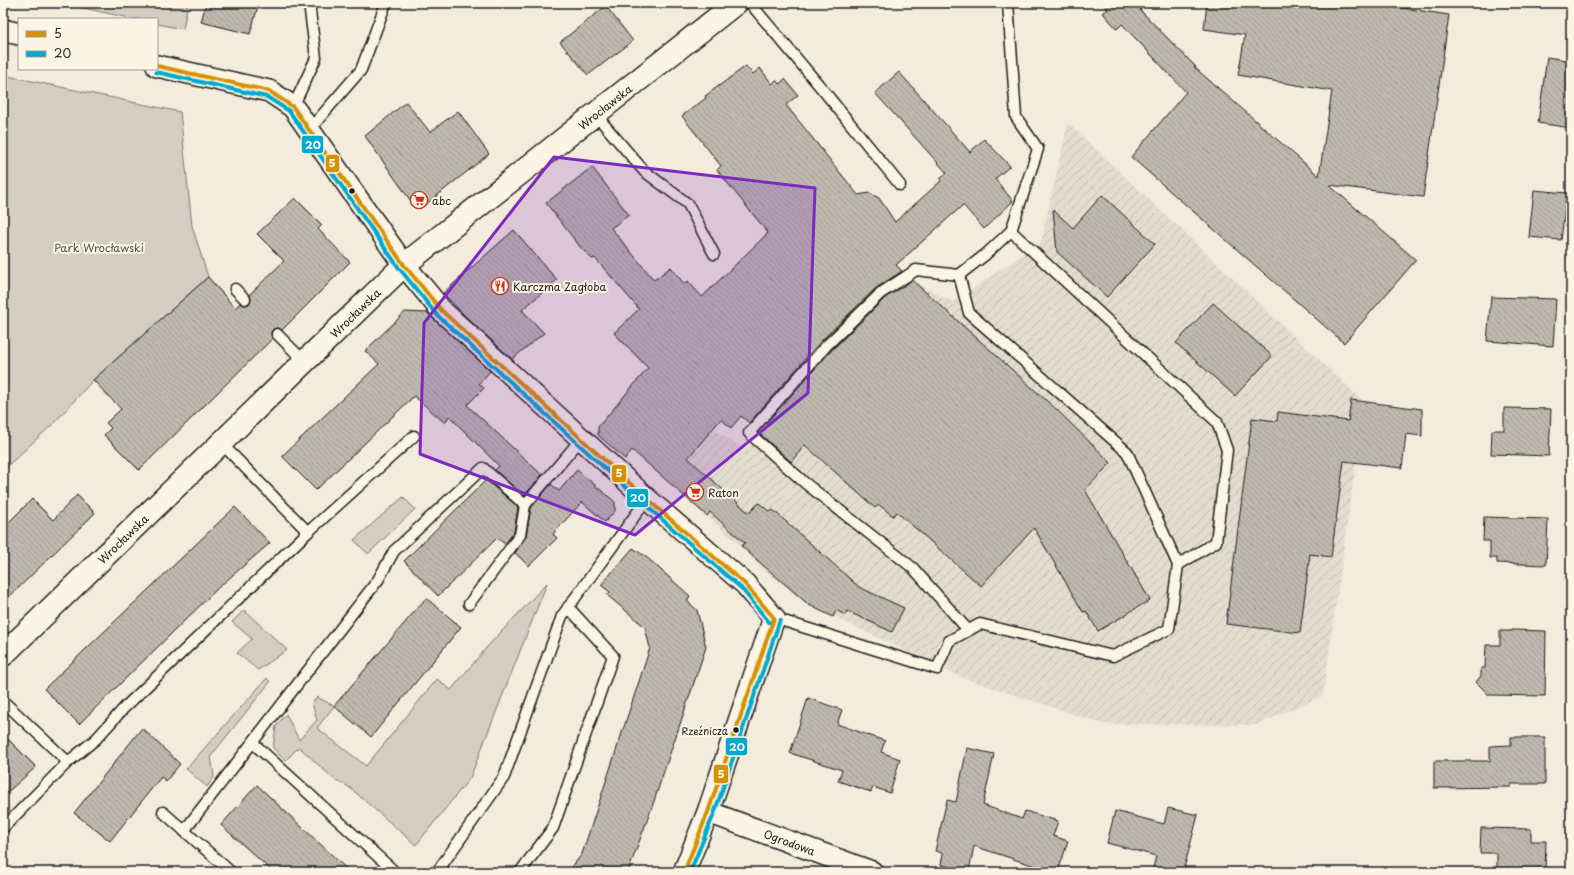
<svg xmlns="http://www.w3.org/2000/svg" width="1574" height="875" viewBox="0 0 1574 875" font-family="'Playpen Sans',sans-serif">
	<style>
		.industrial { fill: url(#industrial-furrows) }
		.green { fill: #d3cec1; stroke: #78756e }
		.building { fill: url(#building-back-hatch); stroke: #1c1c1c }
		.lines { fill: none; stroke-linecap: round; stroke-linejoin: round }
		.lane-casing { stroke: #1c1c1c; stroke-width: 13 }
		.street-casing { stroke: #1c1c1c; stroke-width: 24 }
		.secondary-casing { stroke: #1c1c1c; stroke-width: 25 }
		.lane { stroke: #fcf5e5; stroke-width: 10 }
		.street { stroke: #fcf5e5; stroke-width: 21 }
		.secondary { stroke: #fcf5e5; stroke-width: 22 }
		.bus-1-casing { stroke: #fcf5e5; stroke-width: 7 }
		.bus-2-casing { stroke: #fcf5e5; stroke-width: 7 }
		.bus-1 { stroke: #d69104; stroke-width: 4 }
		.bus-2 { stroke: #00a9ce; stroke-width: 4 }
		.marked { fill: #7b2cbf; fill-opacity: 0.2; stroke: #7b2cbf; stroke-width: 3; stroke-linejoin: round }
		.bus-dot { fill: #1c1c1c; stroke: #fcf5e5; stroke-width: 1.5 }
		.labels { text-anchor: middle; dominant-baseline: central; stroke-width: 4; stroke-linejoin: round; paint-order: stroke }
		.bus-label { font-size: 10px; fill: #1c1c1c; stroke: #fcf5e5; text-anchor: end }
		.street-label { font-size: 11px; fill: #1c1c1c; stroke: #fcf5e5 }
		.poi-label { font-size: 11px; fill: #1c1c1c; stroke: #fcf5e5; text-anchor: start }
		.park-label { font-size: 11px; fill: #53514e; stroke: #fcf5e5 }
		.line-badge { stroke: #fcf5e5; stroke-width: 1.5 }
		.badge-label { font-size: 11px; text-anchor: middle; font-weight: bold; fill: #fff }
	</style>
	<defs>
		<pattern id="industrial-furrows" width="10" height="10" patternUnits="userSpaceOnUse"><rect width="10" height="10" fill="#e3ddcf"/><path d="M-1 1l2-2M0 10L10 0M9 11l2-2" fill="none" stroke="#c2bdb1"/></pattern>
		<pattern id="building-back-hatch" width="6" height="6" patternUnits="userSpaceOnUse"><rect width="6" height="6" fill="#beb9ae"/><path d="M-1 5l2 2M0 0l6 6M5-1l2 2" fill="none" stroke="#a39e95"/></pattern>
	</defs>
	<rect width="100%" height="100%" fill="#f3ecdd"/>
	<filter id="ink" filterUnits="userSpaceOnUse"><feTurbulence type="fractalNoise" baseFrequency=".025" numOctaves="2"/><feDisplacementMap in="SourceGraphic" scale="8" xChannelSelector="R" yChannelSelector="G"/><feConvolveMatrix kernelMatrix="1 2 1 2 8 2 1 2 1" color-interpolation-filters="sRGB"/></filter>
	<g filter="url(#ink)">
		<!-- industrial -->
		<polygon class="industrial" points="1068,123 1363,401 1356,462 1323,696 1256,725 1103,724 963,678 809,605 761,568 741,546 649,465 692,415 744,449 852,347 898,295 917,284 953,302 1041,242"/>
		<!-- green -->
		<g class="green">
			<polygon points="60,3 188,3 183,29 157,24 157,19 134,19"/>
			<polygon points="3,75 180,112 192,226 208,277 93,380 54,423 3,470"/>
			<polygon points="403,497 415,509 368,554 354,540"/>
			<polygon points="547,583 470,778 416,845 349,787 334,779 299,747 285,761 273,748 276,726 286,714 299,740 317,720 312,703 317,697 334,706 317,728 366,766 437,679 451,690 487,647"/>
			<polygon points="244,610 287,650 258,670 237,653 252,639 232,622"/>
			<polygon points="267,678 270,682 211,756 214,777 207,787 186,769"/>
		</g>
		<!-- building -->
		<g class="building">
			<polygon points="206,3 259,3 250,34 201,22"/>
			<polygon points="1102,3 1148,3 1140,10 1196,67 1194,67 1319,176 1332,91 1238,75 1245,35 1204,29 1207,3 1369,3 1449,15 1423,197 1329,185 1416,260 1344,343 1131,157 1186,92 1122,24 1117,29 1103,13 1108,9"/>
			<polygon points="606,6 633,41 588,75 560,42"/>
			<polygon points="1547,57 1571,61 1571,128 1538,123"/>
			<polygon points="746,66 753,74 760,68 772,84 776,80 779,84 785,79 798,95 786,105 858,195 869,193 879,198 895,222 941,181 940,179 947,173 875,93 899,72 970,152 984,139 1010,166 995,179 1013,201 984,229 963,205 896,265 902,271 876,288 822,340 749,423 741,416 731,428 721,419 688,458 749,513 759,503 770,512 773,510 859,587 904,608 892,632 847,611 845,615 836,610 833,617 809,605 741,546 745,543 710,512 707,516 632,450 625,459 598,435 598,427 648,368 614,333 639,309 595,258 592,259 581,248 546,203 592,167 629,215 611,228 654,280 671,267 684,284 688,281 702,297 768,233 717,170 721,166 682,116 706,98 705,96"/>
			<polygon points="406,102 430,132 458,111 489,154 425,205 413,204 365,136"/>
			<polygon points="1534,190 1567,193 1561,240 1529,237"/>
			<polygon points="1102,195 1155,244 1107,297 1057,252 1053,210 1073,228"/>
			<polygon points="295,198 322,225 318,229 350,262 282,330 278,328 273,329 271,333 272,339 139,470 104,435 111,428 106,423 121,409 93,380 208,277 235,308 240,303 244,305 249,304 251,300 250,294 284,261 257,234"/>
			<polygon points="514,230 557,280 522,310 544,333 512,359 464,315 443,293"/>
			<polygon points="912,280 1057,410 1111,463 1085,490 1150,600 1098,631 1086,611 1083,612 1034,528 981,586 897,512 893,516 879,505 875,508 805,445 791,462 758,432 832,350 885,298"/>
			<polygon points="1491,297 1556,299 1553,346 1487,341"/>
			<polygon points="1213,303 1272,356 1235,396 1176,343"/>
			<polygon points="405,312 428,313 490,371 479,384 484,388 467,405 542,475 524,496 495,470 499,466 449,416 445,423 414,396 316,490 282,456 379,364 365,351"/>
			<polygon points="1351,400 1422,409 1422,436 1406,434 1402,468 1344,461 1331,557 1310,554 1300,633 1226,624 1252,418 1277,421 1278,412 1348,421"/>
			<polygon points="1504,408 1551,409 1549,456 1491,454 1492,430 1504,430"/>
			<polygon points="577,470 615,502 615,511 605,522 582,502 553,534 557,538 529,566 515,553 526,536 531,508 551,484 559,491"/>
			<polygon points="486,480 518,507 514,532 505,544 497,538 438,596 404,561"/>
			<polygon points="77,495 95,513 3,603 3,528 32,499 53,520"/>
			<polygon points="235,507 270,543 219,587 79,724 44,689"/>
			<polygon points="1484,517 1548,519 1546,565 1497,563 1497,558 1490,558 1490,541 1483,541"/>
			<polygon points="633,548 643,555 643,554 690,596 687,601 697,610 706,647 652,807 628,872 568,872 582,854 650,648 645,627 607,595 610,592 601,585"/>
			<polygon points="426,598 461,627 371,737 334,706"/>
			<polygon points="1512,630 1546,631 1545,696 1489,695 1476,682 1481,676 1481,668 1485,668 1486,645 1500,645 1500,631 1512,631"/>
			<polygon points="808,698 842,710 837,724 885,741 881,752 900,759 890,793 873,787 871,792 838,781 842,770 790,753"/>
			<polygon points="142,728 180,764 166,781 161,777 110,841 74,813"/>
			<polygon points="3,734 36,767 3,796"/>
			<polygon points="1511,737 1545,737 1545,784 1511,784 1511,787 1434,788 1434,761 1490,761 1490,746 1511,745"/>
			<polygon points="967,748 994,754 983,805 1022,819 1025,811 1058,821 1053,836 1068,841 1058,872 1053,872 974,846 969,871 941,865 943,853 935,851 947,800 956,802"/>
			<polygon points="257,785 350,872 273,872 221,825"/>
			<polygon points="1168,808 1198,815 1183,872 1152,872 1156,856 1107,843 1115,811 1164,824"/>
			<polygon points="1481,828 1531,829 1531,841 1546,841 1545,872 1497,872 1497,853 1480,853"/>
		</g>
		<g class="lines">
			<defs>
				<g id="lane">
					<polyline points="750,3 823,90 900,185"/>
					<polyline points="293,107 316,58 309,3"/>
					<polyline points="595,114 644,171 688,204 714,254"/>
					<polyline points="310,129 361,70 386,3"/>
					<polyline points="1011,231 1217,422 1227,450 1216,542 1178,565"/>
					<polyline points="959,275 916,270 881,293 827,345 749,433 805,483 913,568 968,630"/>
					<polyline points="235,289 245,299"/>
					<polyline points="277,334 304,361"/>
					<polyline points="221,443 308,532 414,436"/>
					<polyline points="469,604 520,535 525,505 581,439"/>
					<polyline points="774,618 937,669 949,641 980,624 1113,656 1169,629 1178,565 1127,452 969,313 959,275 985,255 1011,231 1038,149 1016,117 1008,3"/>
					<polyline points="3,701 68,762 3,828"/>
					<polyline points="253,743 395,872"/>
					<polyline points="68,762 96,739 125,707 308,532"/>
					<polyline points="163,812 231,872"/>
					<polyline points="184,831 378,580 394,551 483,468 525,505"/>
					<polyline points="437,872 504,777 562,616 647,499"/>
					<polyline points="520,872 553,828 613,656 568,607"/>
				</g>
				<g id="street">
					<polyline points="3,30 19,34"/>
					<polyline points="157,66 269,91 293,107 404,265 442,311 647,499 745,584 774,618 708,812 684,872"/>
					<path id="s1" d="M708,812L872,872"/>
				</g>
				<g id="secondary">
					<path id="s2" d="M3,655L404,265L736,3"/>
				</g>
			</defs>
			<!-- lane casing -->
			<use href="#lane" class="lane-casing"/>
			<!-- street casing -->
			<use href="#street" class="street-casing"/>
			<!-- secondary casing -->
			<use href="#secondary" class="secondary-casing"/>
			<!-- lane -->
			<use href="#lane" class="lane"/>
			<!-- street -->
			<use href="#street" class="street"/>
			<!-- secondary -->
			<use href="#secondary" class="secondary"/>
			<defs>
				<g id="bus-1">
					<polyline points="157,66 269,91 293,107 404,265 442,311 647,499 745,584 774,618"/>
					<polyline points="684,872 708,812 774,618"/>
				</g>
				<g id="bus-2">
					<polyline points="156,72 267,97 289,111 399,268 437,315 643,503 741,588 769,622"/>
					<polyline points="690,872 714,814 780,620"/>
				</g>
			</defs>
			<!-- bus-1 casing -->
			<use href="#bus-1" class="bus-1-casing"/>
			<!-- bus-2 casing -->
			<use href="#bus-2" class="bus-2-casing"/>
			<!-- bus-1 -->
			<use href="#bus-1" class="bus-1"/>
			<!-- bus-2 -->
			<use href="#bus-2" class="bus-2"/>
		</g>
	</g>
	<!-- marked area -->
	<path class="marked" d="M554,157L815,188L808,393L635,535L420,454L424,323Z"/>
	<!-- icons -->
	<defs>
		<symbol id="supermarket-ring" viewBox="-11 -11 22 22"><circle r="9.5" fill="#fcf5e5" stroke="#c8321e" stroke-width="1.5"/><path d="M-6-5.5h2.5l.6 2H6L4.5 2H-2.5L-4.4-4H-6ZM-1.5 3.2a1.3 1.3 0 1 0 .1 0ZM3 3.2a1.3 1.3 0 1 0 .1 0Z" fill="#c8321e"/></symbol>
		<symbol id="restaurant-ring" viewBox="-11 -11 22 22"><circle r="9.5" fill="#fcf5e5" stroke="#c8321e" stroke-width="1.5"/><path d="M-5-6h1v4h1v-4h1v4h1v-4h1v5L-1.5 .5V6h-2V.5L-5-1ZM5-6V6H3V1.5H1.5Q1.5-4 5-6Z" fill="#c8321e"/></symbol>
	</defs>
	<g fill-rule="evenodd">
		<use href="#supermarket-ring" x="409" y="190" width="20" height="20"/>
		<use href="#restaurant-ring" x="490" y="276" width="20" height="20"/>
		<use href="#supermarket-ring" x="685" y="482" width="20" height="20"/>
	</g>
	<!-- markers -->
	<g class="bus-dot">
		<circle cx="352" cy="191" r="3.5"/>
		<circle cx="736" cy="730" r="3.5"/>
	</g>
	<g class="labels">
		<!-- bus labels -->
		<g class="bus-label">
			<text x="728" y="730">Rzeźnicza</text>
		</g>
		<!-- street labels -->
		<g class="street-label">
			<text stroke="none"><textPath href="#s2" startOffset="815">Wrocławska</textPath></text>
			<text stroke="none"><textPath href="#s2" startOffset="491">Wrocławska</textPath></text>
			<text stroke="none"><textPath href="#s2" startOffset="167">Wrocławska</textPath></text>
			<text stroke="none"><textPath href="#s1" startOffset="87">Ogrodowa</textPath></text>
		</g>
		<!-- poi labels -->
		<g class="poi-label">
			<text x="432" y="200">abc</text>
			<text x="513" y="286">Karczma Zagłoba</text>
			<text x="708" y="492">Raton</text>
		</g>
		<!-- park labels -->
		<g class="park-label">
			<text x="99" y="247">Park Wrocławski</text>
		</g>
	</g>
	<g class="line-badge">
		<rect x="301" y="135" width="23" height="19" rx="4" fill="#00a9ce"/>
		<rect x="325" y="154" width="15" height="19" rx="4" fill="#d69104"/>
		<rect x="611" y="464" width="16" height="19" rx="4" fill="#d69104"/>
		<rect x="626" y="488" width="23" height="20" rx="4" fill="#00a9ce"/>
		<rect x="725" y="737" width="23" height="19" rx="4" fill="#00a9ce"/>
		<rect x="713" y="764" width="16" height="20" rx="4" fill="#d69104"/>
	</g>
	<g class="badge-label">
		<text x="313" y="149">20</text>
		<text x="332" y="167">5</text>
		<text x="619" y="477">5</text>
		<text x="638" y="502">20</text>
		<text x="737" y="751">20</text>
		<text x="721" y="778">5</text>
	</g>
	<!-- margin -->
	<rect width="1574" height="875" fill="none" stroke="#fcf5e5" stroke-width="16"/>
	<rect x="8" y="8" width="1558" height="859" fill="none" stroke="#1c1c1c" stroke-width="1.5" filter="url(#ink)"/>
	<!-- legend -->
	<rect x="18" y="18" width="140" height="52" fill="#fcf5e5" stroke="#a29e95"/>
	<rect x="26" y="31" width="20" height="6" fill="#d69104" stroke="#a29e95"/>
	<text x="54" y="38" font-size="12" fill="#1c1c1c">5</text>
	<rect x="26" y="51" width="20" height="6" fill="#00a9ce" stroke="#a29e95"/>
	<text x="54" y="58" font-size="12" fill="#1c1c1c">20</text>
</svg>
